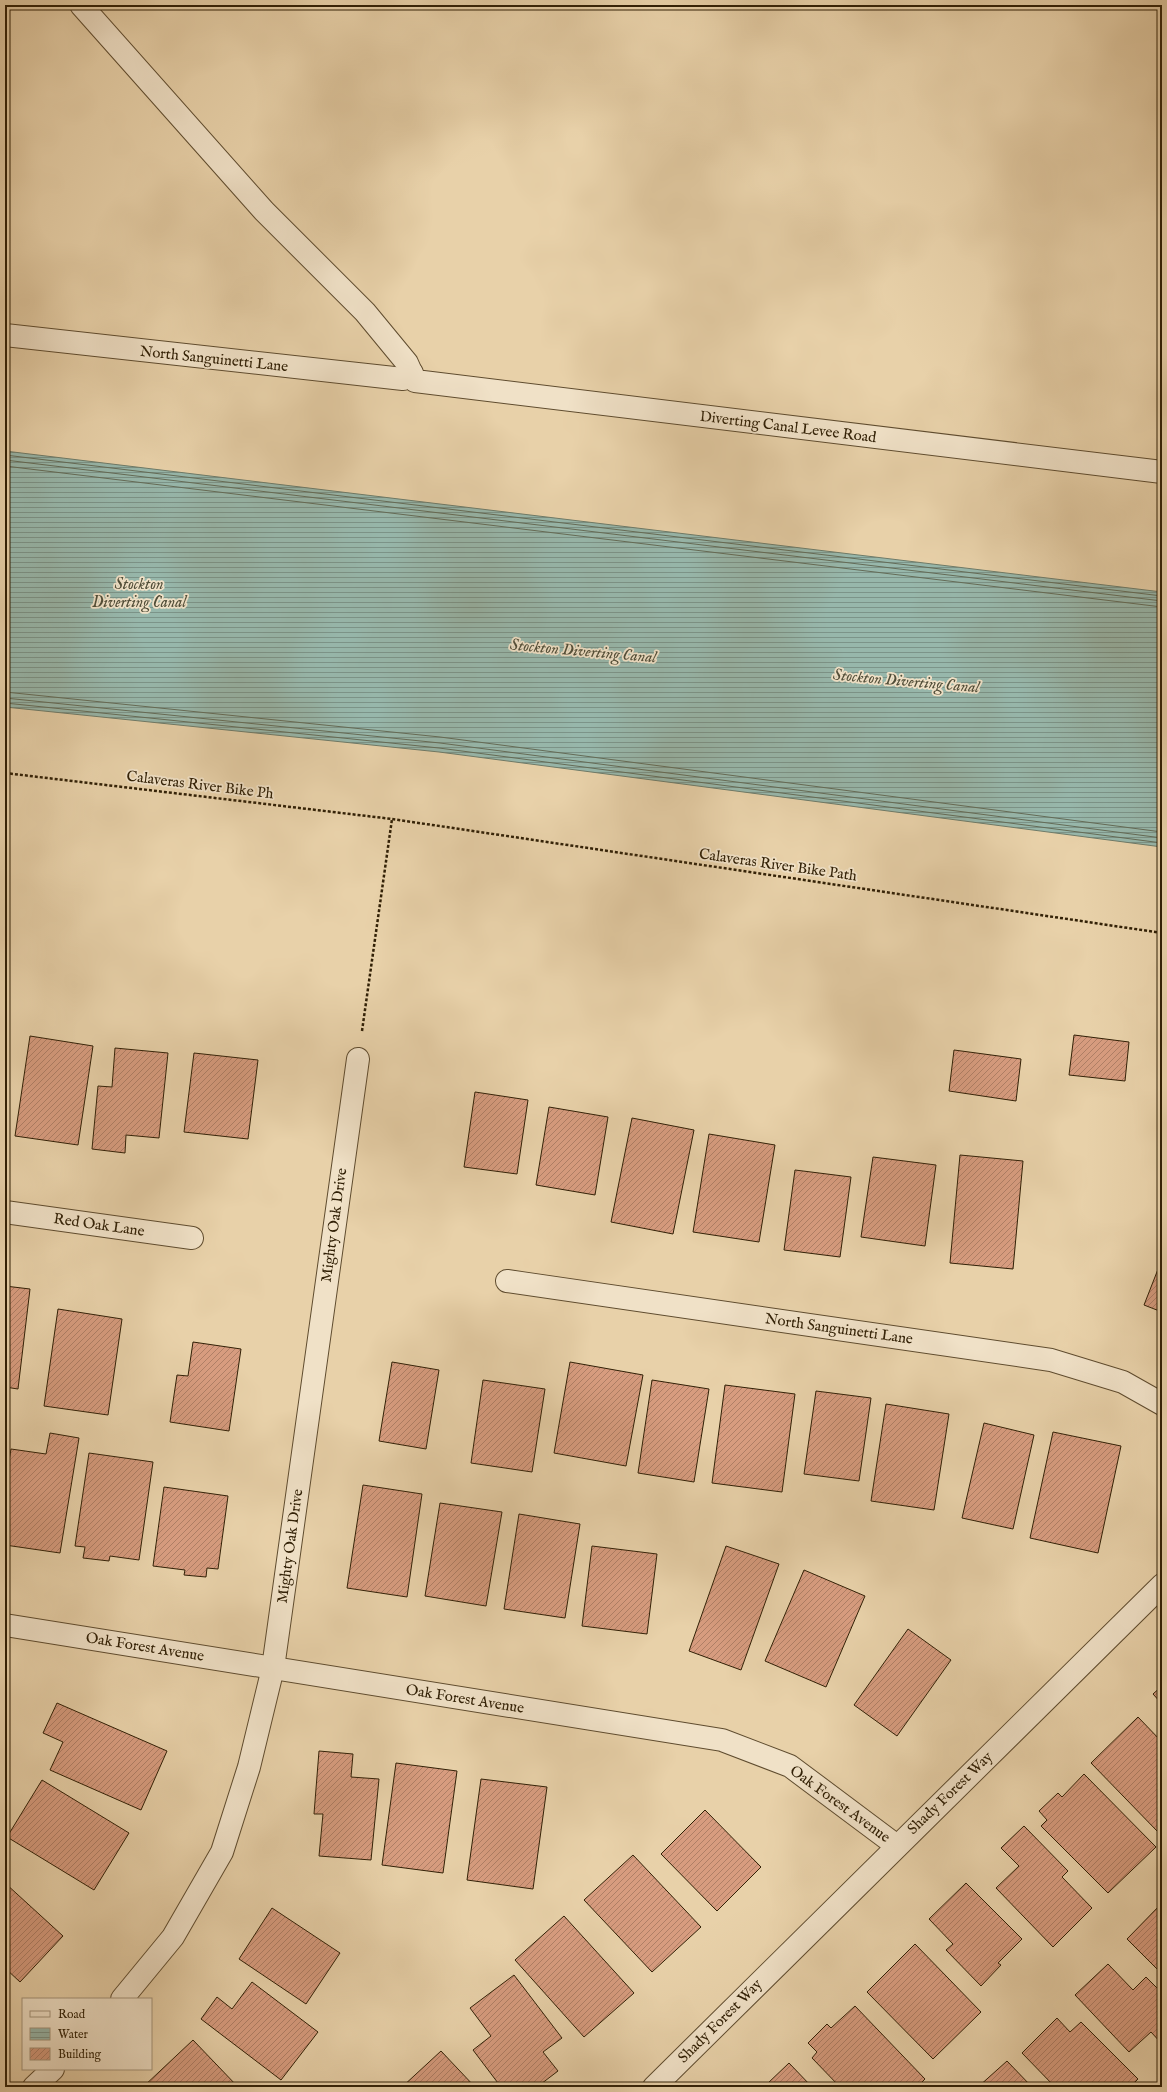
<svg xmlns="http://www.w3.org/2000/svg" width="1167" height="2092" viewBox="0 0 1167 2092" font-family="'IM FELL English',serif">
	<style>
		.water { fill: url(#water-rules); stroke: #6e7b69 }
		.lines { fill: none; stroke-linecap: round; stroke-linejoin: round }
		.shore { stroke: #646c58; stroke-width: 1 }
		.building { fill: url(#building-hatch); stroke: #312006 }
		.street-casing { stroke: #5f4c2f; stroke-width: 24 }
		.path { stroke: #312006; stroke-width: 2.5; stroke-dasharray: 3 2; stroke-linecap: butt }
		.street { stroke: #f0e1c7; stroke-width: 22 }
		.labels { text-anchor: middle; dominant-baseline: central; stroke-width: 3.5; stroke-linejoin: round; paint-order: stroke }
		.street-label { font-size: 15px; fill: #312006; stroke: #f0e1c7 }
		.water-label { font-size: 16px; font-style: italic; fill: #504d38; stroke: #f0e1c7 }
	</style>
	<defs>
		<pattern id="water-rules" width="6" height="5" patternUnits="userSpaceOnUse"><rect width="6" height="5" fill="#97b7ab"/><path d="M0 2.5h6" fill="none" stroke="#7c9489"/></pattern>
		<pattern id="building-hatch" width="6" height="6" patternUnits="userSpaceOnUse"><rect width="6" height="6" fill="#d79c7f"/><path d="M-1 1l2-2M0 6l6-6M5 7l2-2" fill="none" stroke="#af7f66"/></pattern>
	</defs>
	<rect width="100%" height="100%" fill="#e8d1a9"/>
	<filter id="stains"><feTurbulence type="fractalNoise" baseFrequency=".005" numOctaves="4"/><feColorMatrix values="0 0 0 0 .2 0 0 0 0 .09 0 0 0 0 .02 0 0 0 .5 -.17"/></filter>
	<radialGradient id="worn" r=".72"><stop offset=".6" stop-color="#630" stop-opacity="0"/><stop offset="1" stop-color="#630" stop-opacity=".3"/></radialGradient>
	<!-- water -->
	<polygon class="water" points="5,451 1162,592 1162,847 439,752 5,707"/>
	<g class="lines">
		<!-- shore -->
		<g class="shore">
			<polyline points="5,455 1162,596"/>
			<polyline points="5,460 1162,601"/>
			<polyline points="5,466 1162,607"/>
			<polyline points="5,692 440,737 1162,832"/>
			<polyline points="5,698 440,743 1162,838"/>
			<polyline points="5,703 439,748 1162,843"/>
		</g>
	</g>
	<!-- building -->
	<g class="building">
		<polygon points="1074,1035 1129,1042 1125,1081 1069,1075"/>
		<polygon points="30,1036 93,1046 78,1145 15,1136"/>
		<polygon points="5,1038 9,1038 5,1118"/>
		<polygon points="115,1048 168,1053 159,1138 126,1135 125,1153 92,1149 98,1086 112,1087"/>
		<polygon points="954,1050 1021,1059 1016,1101 949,1091"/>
		<polygon points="194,1053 258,1060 248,1139 184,1132"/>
		<polygon points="475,1092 528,1100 517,1174 464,1167"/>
		<polygon points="549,1107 608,1117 595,1195 536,1185"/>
		<polygon points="632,1118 694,1130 673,1234 611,1222"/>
		<polygon points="709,1134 775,1145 759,1242 693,1232"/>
		<polygon points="960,1155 1023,1161 1013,1269 950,1263"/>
		<polygon points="873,1157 936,1165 925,1246 861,1237"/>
		<polygon points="795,1170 851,1177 840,1257 784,1250"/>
		<polygon points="1162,1259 1162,1312 1144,1305"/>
		<polygon points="5,1286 30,1289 18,1389 5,1387"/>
		<polygon points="58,1309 122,1319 108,1415 44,1406"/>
		<polygon points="193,1342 241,1349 229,1431 170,1422 177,1375 188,1376"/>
		<polygon points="392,1362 439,1370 426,1449 379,1441"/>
		<polygon points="570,1362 643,1375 626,1466 554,1453"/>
		<polygon points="483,1380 545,1389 532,1472 471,1463"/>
		<polygon points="652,1380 709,1389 694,1482 638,1473"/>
		<polygon points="725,1385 795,1394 782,1492 712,1483"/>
		<polygon points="816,1391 871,1398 859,1481 804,1474"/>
		<polygon points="886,1404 949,1414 934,1510 871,1501"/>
		<polygon points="984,1423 1034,1435 1013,1529 962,1518"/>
		<polygon points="1053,1432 1121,1446 1098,1553 1030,1538"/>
		<polygon points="50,1433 79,1438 60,1553 5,1545 5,1485 11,1449 46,1454"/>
		<polygon points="89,1453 153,1462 139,1560 110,1556 109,1561 83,1558 85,1547 75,1546"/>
		<polygon points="363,1485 422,1494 407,1597 347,1588"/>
		<polygon points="164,1487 228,1496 218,1569 207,1568 206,1577 184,1575 185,1570 153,1566"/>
		<polygon points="440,1503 502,1512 486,1606 425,1596"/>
		<polygon points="519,1514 580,1524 565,1618 504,1609"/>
		<polygon points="592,1546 657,1554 647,1634 582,1626"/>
		<polygon points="726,1546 779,1564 741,1670 689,1651"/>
		<polygon points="804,1570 865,1596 826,1687 765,1661"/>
		<polygon points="908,1629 951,1660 897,1736 854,1705"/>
		<polygon points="1162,1686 1162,1704 1153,1694"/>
		<polygon points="57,1703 167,1751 141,1810 50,1770 63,1742 43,1733"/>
		<polygon points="1138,1717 1162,1742 1162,1828 1158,1832 1091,1763"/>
		<polygon points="319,1751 353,1754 351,1777 379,1779 371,1860 319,1856 323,1814 314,1814"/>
		<polygon points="396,1763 457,1771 443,1873 382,1865"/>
		<polygon points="1084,1774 1156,1847 1108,1893 1041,1826 1047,1820 1039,1811 1058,1793 1062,1797"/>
		<polygon points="481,1779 547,1787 533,1889 467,1880"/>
		<polygon points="42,1780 129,1833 94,1890 7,1837"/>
		<polygon points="705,1810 761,1867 717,1911 661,1854"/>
		<polygon points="1024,1826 1068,1871 1062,1877 1092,1908 1053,1947 996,1888 1019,1866 1001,1848"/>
		<polygon points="633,1855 701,1927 652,1972 584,1900"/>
		<polygon points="5,1883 63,1936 20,1982 5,1968"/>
		<polygon points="966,1883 1022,1939 998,1963 1001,1965 981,1986 946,1950 953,1944 929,1919"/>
		<polygon points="1162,1903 1162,1974 1127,1939"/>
		<polygon points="272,1908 340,1953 306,2004 239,1959"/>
		<polygon points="564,1916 634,1993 584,2037 515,1960"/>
		<polygon points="915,1944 981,2012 933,2059 867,1992"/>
		<polygon points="1108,1964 1133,1990 1146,1977 1162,1993 1162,2044 1151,2032 1129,2052 1075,1995"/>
		<polygon points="514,1975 562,2038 543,2052 558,2071 537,2087 501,2087 473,2050 491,2036 470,2008"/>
		<polygon points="252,1982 318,2032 281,2080 201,2019 217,1997 232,2009"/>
		<polygon points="855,2006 925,2079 917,2087 840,2087 812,2058 817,2052 808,2043 827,2024 831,2028"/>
		<polygon points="1057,2018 1070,2032 1081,2022 1138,2079 1130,2087 1055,2087 1022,2053"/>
		<polygon points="193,2040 238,2087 143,2087"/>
		<polygon points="441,2051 475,2087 402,2087"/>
		<polygon points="1007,2061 1032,2087 978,2087"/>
		<polygon points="789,2063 812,2087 770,2087 767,2084"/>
	</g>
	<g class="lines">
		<defs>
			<g id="street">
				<polyline points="81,5 264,211 365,312 407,363 415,381 1162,472"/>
				<polyline points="5,335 403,379 412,373"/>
				<polyline points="5,1212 192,1238"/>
				<polyline points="507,1281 1051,1360 1123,1382 1162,1404"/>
				<polyline points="5,1625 722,1740 790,1766 897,1846"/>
				<polyline points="122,1999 173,1937 222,1852 249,1767 273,1668 358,1059"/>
				<polyline points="34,2087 53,2069"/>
				<polyline points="654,2087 1162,1585"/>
			</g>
		</defs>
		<!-- street casing -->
		<use href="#street" class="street-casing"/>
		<!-- path -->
		<g class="path">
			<polyline points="5,773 392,819 1162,933"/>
			<polyline points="362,1031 392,819"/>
		</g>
		<!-- street -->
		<use href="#street" class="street"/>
	</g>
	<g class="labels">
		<!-- street labels -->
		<g class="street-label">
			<text transform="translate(214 359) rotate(6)">North Sanguinetti Lane</text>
			<text transform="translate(788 427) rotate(7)">Diverting Canal Levee Road</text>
			<text transform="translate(200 785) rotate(7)">Calaveras River Bike Ph</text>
			<text transform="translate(778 865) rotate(8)">Calaveras River Bike Path</text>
			<text transform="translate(99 1225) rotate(8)">Red Oak Lane</text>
			<text transform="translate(334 1225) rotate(-82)">Mighty Oak Drive</text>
			<text transform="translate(839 1329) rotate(8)">North Sanguinetti Lane</text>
			<text transform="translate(290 1546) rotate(-82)">Mighty Oak Drive</text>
			<text transform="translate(145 1647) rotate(9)">Oak Forest Avenue</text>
			<text transform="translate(465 1699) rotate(9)">Oak Forest Avenue</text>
			<text transform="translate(950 1793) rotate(-44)">Shady Forest Way</text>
			<text transform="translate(840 1804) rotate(36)">Oak Forest Avenue</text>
			<text transform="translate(720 2021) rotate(-45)">Shady Forest Way</text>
		</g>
		<!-- water labels -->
		<g class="water-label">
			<text x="139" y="585">Stockton<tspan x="139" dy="18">Diverting Canal</tspan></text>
			<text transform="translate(583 652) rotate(5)">Stockton Diverting Canal</text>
			<text transform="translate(906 682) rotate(5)">Stockton Diverting Canal</text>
		</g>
	</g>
	<!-- margin -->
	<rect width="1167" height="2092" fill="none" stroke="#e8d1a9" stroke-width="20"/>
	<rect x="6" y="6" width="1155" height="2080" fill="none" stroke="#312006" stroke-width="2"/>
	<rect x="10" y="10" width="1147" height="2072" fill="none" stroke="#312006"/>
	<!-- legend -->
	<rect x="22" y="1998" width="130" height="72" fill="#f0e1c7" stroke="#a4947a"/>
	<rect x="30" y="2011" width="20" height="6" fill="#f0e1c7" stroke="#a4947a"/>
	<text x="58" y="2018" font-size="12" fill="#312006">Road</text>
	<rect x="30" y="2028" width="20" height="12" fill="url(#water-rules)" stroke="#a4947a"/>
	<text x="58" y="2038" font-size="12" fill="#312006">Water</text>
	<rect x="30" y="2048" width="20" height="12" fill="url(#building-hatch)" stroke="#a4947a"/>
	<text x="58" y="2058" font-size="12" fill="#312006">Building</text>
	<rect width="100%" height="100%" filter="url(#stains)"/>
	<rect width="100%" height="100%" fill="url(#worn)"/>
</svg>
